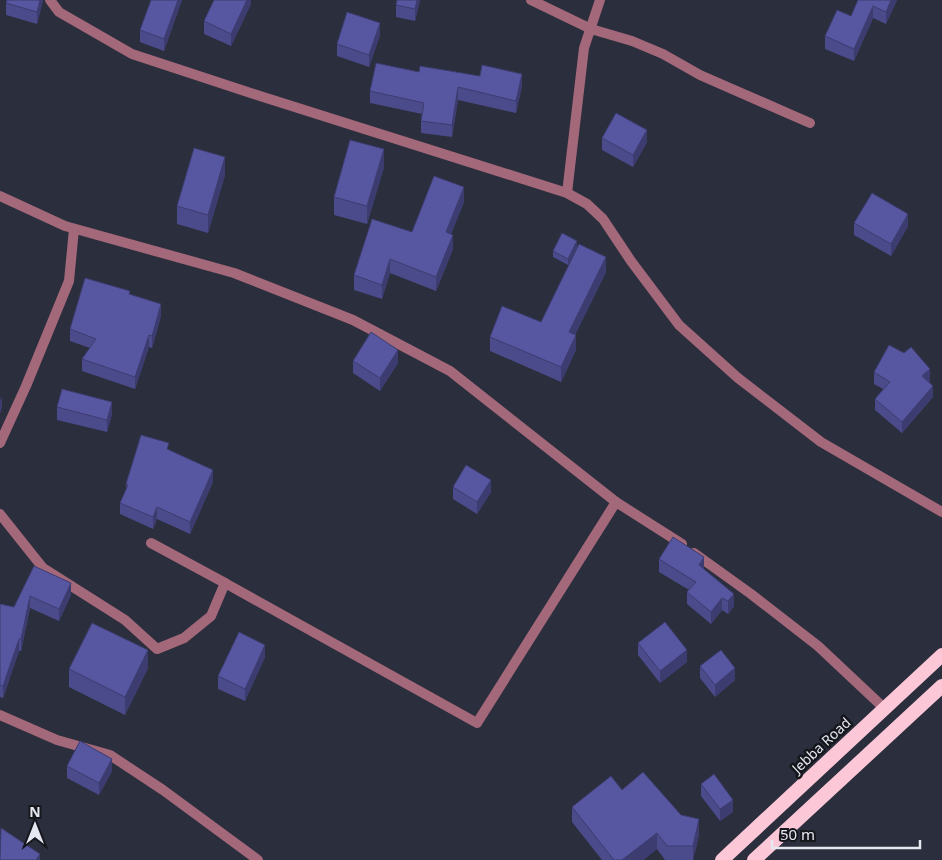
<svg xmlns="http://www.w3.org/2000/svg" width="942" height="860" viewBox="0 0 942 860" font-family="'Noto Sans',sans-serif">
	<style>
		.lines { fill: none; stroke-linecap: round; stroke-linejoin: round }
		.minor { stroke: #a3687a; stroke-width: 10 }
		.trunk { stroke: #fcc8d7; stroke-width: 14 }
		.wall { fill: #4b4a8a }
		.shaded-wall { fill: #3d3c70 }
		.building { fill: #5756a0; stroke: #3d3c70 }
		.labels { text-anchor: middle; dominant-baseline: central; stroke-width: 5; stroke-linejoin: round; paint-order: stroke }
		.street-label { font-size: 14px; fill: #e6e8f1; stroke: #15171d }
	</style>
	<rect width="100%" height="100%" fill="#2b2e3c"/>
	<g class="lines">
		<!-- minor -->
		<g class="minor">
			<polyline points="50,0 59,12 132,54 260,96 567,193 587,204 603,219 631,261 679,325 738,378 821,442 942,512"/>
			<polyline points="531,0 591,29 632,41 663,54 700,75 810,123"/>
			<polyline points="567,193 584,48 600,0"/>
			<polyline points="0,196 65,226 234,273 353,320 450,371 616,502 682,544"/>
			<polyline points="0,443 26,386 69,281 74,229"/>
			<polyline points="0,514 43,568 125,620 157,649 184,638 211,616 225,583 151,543"/>
			<polyline points="694,553 751,594 818,646 884,708"/>
			<polyline points="225,583 477,723 616,502"/>
			<polyline points="0,715 57,740 110,755 163,790 258,860"/>
		</g>
		<!-- trunk -->
		<g class="trunk">
			<polyline points="722,860 942,655"/>
			<polyline points="754,860 942,686"/>
		</g>
	</g>
	<!-- wall -->
	<g class="wall">
		<polygon points="7,0 43,0 37,24 6,15 6,3"/>
		<polygon points="151,0 182,0 164,51 140,42 140,30"/>
		<polygon points="251,0 251,4 231,46 204,34 204,21"/>
		<polygon points="397,0 420,0 415,21 396,17 396,5"/>
		<polygon points="858,0 897,0 886,24 873,18 854,61 825,49 825,36 851,16"/>
		<polygon points="380,35 369,67 337,56 337,44"/>
		<polygon points="419,72 522,86 516,113 458,100 452,137 421,133 421,121 422,114 370,103 370,91"/>
		<polygon points="602,138 647,142 633,167 602,150"/>
		<polygon points="384,167 367,224 334,215 334,197"/>
		<polygon points="225,175 208,233 177,224 177,206"/>
		<polygon points="464,202 451,234 453,249 436,291 390,273 382,299 354,290 354,275 412,232"/>
		<polygon points="854,223 908,226 891,256 854,235"/>
		<polygon points="577,248 568,265 553,257 553,251"/>
		<polygon points="606,272 575,335 576,350 561,382 490,351 490,337 541,322"/>
		<polygon points="130,295 161,316 152,348 149,347 135,389 82,371 82,359 90,348 70,341 70,329"/>
		<polygon points="353,361 398,363 380,391 353,373"/>
		<polygon points="874,372 930,381 929,382 933,397 902,433 875,410 875,399 883,389 874,384"/>
		<polygon points="57,407 112,414 107,432 57,420"/>
		<polygon points="169,450 213,482 190,534 157,519 153,529 120,514 120,503 126,490 126,484"/>
		<polygon points="453,487 491,492 477,514 453,499"/>
		<polygon points="659,559 704,569 734,606 728,614 722,610 711,624 687,604 687,592 689,590 659,572"/>
		<polygon points="34,566 71,595 59,621 30,608 21,651 19,651 3,698 0,697 0,604 14,607"/>
		<polygon points="638,643 687,662 660,683 638,655"/>
		<polygon points="265,657 245,701 218,689 218,676"/>
		<polygon points="700,666 735,680 715,697 700,678"/>
		<polygon points="148,668 125,715 69,687 69,669"/>
		<polygon points="67,766 112,771 99,795 67,778"/>
		<polygon points="701,784 733,812 720,821 701,796"/>
		<polygon points="622,790 699,835 693,860 665,860 657,849 643,860 602,860 572,822 572,807"/>
	</g>
	<!-- shaded-wall -->
	<g class="shaded-wall">
		<polygon points="40,0 43,0 37,24 37,12"/>
		<polygon points="178,0 182,0 164,51 164,39"/>
		<polygon points="247,0 251,0 251,4 231,46 231,34"/>
		<polygon points="417,0 420,0 415,21 415,9"/>
		<polygon points="891,0 897,0 886,24 886,12"/>
		<polygon points="873,6 873,18 854,61 854,49"/>
		<polygon points="380,23 380,35 369,67 369,55"/>
		<polygon points="522,74 522,86 516,113 516,101"/>
		<polygon points="458,87 458,100 452,137 452,125"/>
		<polygon points="647,130 647,142 633,167 633,155"/>
		<polygon points="384,149 384,167 367,224 367,206"/>
		<polygon points="225,157 225,175 208,233 208,215"/>
		<polygon points="464,187 464,202 446,246 446,232"/>
		<polygon points="908,214 908,226 891,256 891,244"/>
		<polygon points="453,235 453,249 436,291 436,277"/>
		<polygon points="577,241 577,248 568,265 568,259"/>
		<polygon points="606,257 606,272 569,347 569,332"/>
		<polygon points="390,259 390,273 382,299 382,285"/>
		<polygon points="161,304 161,316 152,348 152,336"/>
		<polygon points="149,335 149,347 135,389 135,377"/>
		<polygon points="576,335 576,350 561,382 561,367"/>
		<polygon points="398,350 398,363 380,391 380,378"/>
		<polygon points="930,369 930,381 922,388 922,376"/>
		<polygon points="933,386 933,397 902,433 902,422"/>
		<polygon points="2,396 2,408 0,414 0,401"/>
		<polygon points="112,402 112,414 107,432 107,420"/>
		<polygon points="213,470 213,482 190,534 190,522"/>
		<polygon points="491,480 491,492 477,514 477,502"/>
		<polygon points="157,507 157,519 153,529 153,517"/>
		<polygon points="704,557 704,569 699,577 699,565"/>
		<polygon points="71,583 71,595 59,621 59,609"/>
		<polygon points="734,594 734,606 728,614 728,601"/>
		<polygon points="30,596 30,608 21,651 21,639"/>
		<polygon points="722,598 722,610 711,624 711,612"/>
		<polygon points="19,639 19,651 3,698 3,686"/>
		<polygon points="265,645 265,657 245,701 245,689"/>
		<polygon points="148,650 148,668 125,715 125,697"/>
		<polygon points="687,650 687,662 660,683 660,671"/>
		<polygon points="735,668 735,680 715,697 715,685"/>
		<polygon points="112,759 112,771 99,795 99,783"/>
		<polygon points="733,800 733,812 720,821 720,809"/>
		<polygon points="699,819 699,835 693,860 693,846"/>
		<polygon points="657,833 657,849 643,860 622,860"/>
		<polygon points="40,854 40,860 36,860"/>
	</g>
	<!-- building -->
	<g class="building">
		<polygon points="7,0 40,0 37,12 6,3"/>
		<polygon points="151,0 178,0 164,39 140,30"/>
		<polygon points="214,0 247,0 231,34 204,21"/>
		<polygon points="397,0 417,0 415,9 396,5"/>
		<polygon points="858,0 891,0 886,12 873,6 854,49 825,36 837,10 851,16"/>
		<polygon points="347,12 380,23 369,55 337,44"/>
		<polygon points="376,63 419,72 420,66 480,76 482,65 522,74 516,101 458,87 452,125 421,121 424,103 370,91"/>
		<polygon points="616,113 647,130 633,155 602,138"/>
		<polygon points="350,140 384,149 367,206 334,197"/>
		<polygon points="194,148 225,157 208,215 177,206"/>
		<polygon points="434,176 464,187 446,232 453,235 436,277 390,259 382,285 354,275 372,219 412,232"/>
		<polygon points="872,193 908,214 891,244 854,223"/>
		<polygon points="562,233 577,241 568,259 553,251"/>
		<polygon points="579,244 606,257 569,332 576,335 561,367 490,337 502,306 541,322"/>
		<polygon points="85,278 130,291 129,294 161,304 152,336 149,335 135,377 82,359 96,339 70,329"/>
		<polygon points="371,332 398,350 380,378 353,361"/>
		<polygon points="889,345 904,353 911,347 930,369 922,376 933,386 902,422 875,399 890,382 874,372"/>
		<polygon points="62,389 112,402 107,420 57,407"/>
		<polygon points="141,435 169,443 167,449 213,470 190,522 157,507 153,517 120,503 128,485 126,484"/>
		<polygon points="466,465 491,480 477,502 453,487"/>
		<polygon points="673,537 704,557 699,565 734,594 728,601 722,598 711,612 687,592 696,582 659,559"/>
		<polygon points="34,566 71,583 59,609 30,596 21,639 19,639 3,686 0,685 0,604 14,607"/>
		<polygon points="665,622 687,650 660,671 638,643"/>
		<polygon points="92,623 148,650 125,697 69,669"/>
		<polygon points="239,632 265,645 245,689 218,676"/>
		<polygon points="721,650 735,668 715,685 700,666"/>
		<polygon points="80,741 112,759 99,783 67,766"/>
		<polygon points="643,772 681,815 699,819 693,846 667,846 657,833 622,860 614,860 572,807 611,776 622,790"/>
		<polygon points="714,774 733,800 720,809 701,784"/>
		<polygon points="1,828 40,854 36,860 0,860"/>
	</g>
	<g class="labels">
		<!-- street labels -->
		<g class="street-label">
			<text transform="translate(821 745) rotate(-43)">Jebba Road</text>
		</g>
	</g>
	<!-- north arrow -->
	<g transform="translate(35 825)" stroke="#15171d" stroke-width="4" paint-order="stroke">
	<path d="M0-4L9 19L0 12L-9 19Z" fill="#e6e8f1"/>
	<text y="-8" font-size="14" font-weight="bold" text-anchor="middle" fill="#e6e8f1">N</text>
	</g>
	<!-- scale -->
	<path d="M772 840v8h148v-8" fill="none" stroke="#e6e8f1" stroke-width="2.5"/>
	<text x="780" y="840" font-size="15" fill="#e6e8f1" stroke="#15171d" stroke-width="4" paint-order="stroke">50 m</text>
</svg>
